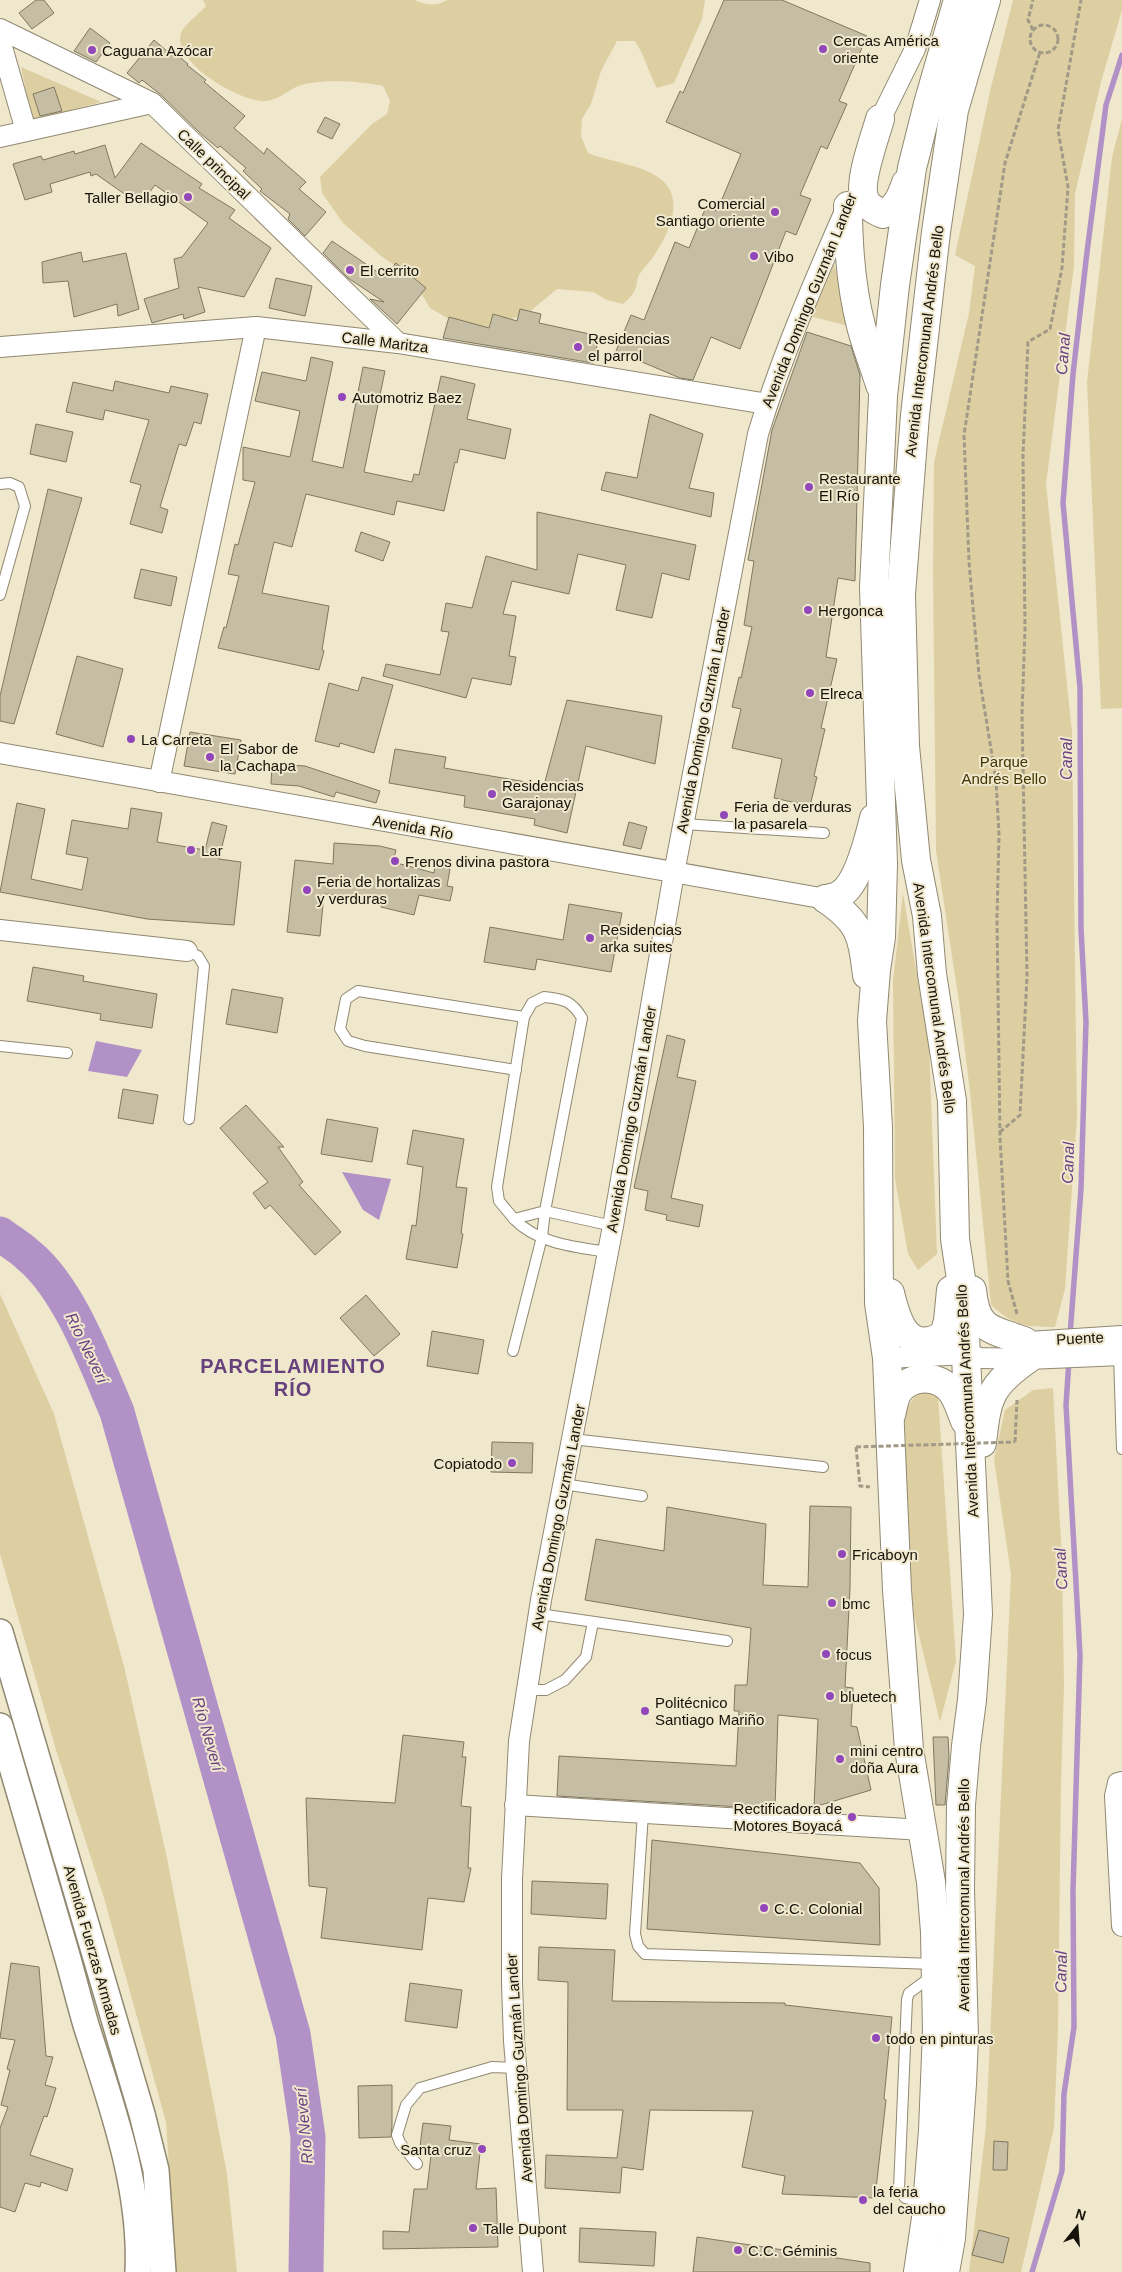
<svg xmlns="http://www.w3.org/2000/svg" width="1122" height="2272" viewBox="0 0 1122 2272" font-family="Arial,sans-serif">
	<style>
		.green { fill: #ddcfa2 }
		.water { fill: #b292c6 }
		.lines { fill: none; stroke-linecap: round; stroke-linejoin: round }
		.stream { stroke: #b292c6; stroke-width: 5.5 }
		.river { stroke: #b292c6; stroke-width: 35 }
		.building { fill: #c6bea4; stroke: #7f7860 }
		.service-casing { stroke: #908870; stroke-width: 12 }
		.minor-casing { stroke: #908870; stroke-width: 22 }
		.tertiary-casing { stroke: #908870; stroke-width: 28 }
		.secondary-casing { stroke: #908870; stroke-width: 30 }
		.path { stroke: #a19a86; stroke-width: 3; stroke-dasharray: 5 2.5; stroke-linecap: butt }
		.service { stroke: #fff; stroke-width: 10 }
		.minor { stroke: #fff; stroke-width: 20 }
		.tertiary { stroke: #fff; stroke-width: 25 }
		.secondary { stroke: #fff; stroke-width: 28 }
		.path-bridge { stroke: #a19a86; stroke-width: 3; stroke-dasharray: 5 2.5; stroke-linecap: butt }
		.poi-dot { fill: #9147b9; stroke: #f0e8cd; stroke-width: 2 }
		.labels { text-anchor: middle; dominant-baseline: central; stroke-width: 4; stroke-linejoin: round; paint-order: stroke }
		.poi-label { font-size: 15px; fill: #151209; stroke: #f0e8cd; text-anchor: start }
		.street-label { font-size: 15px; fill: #151209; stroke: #f0e8cd }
		.park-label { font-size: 15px; fill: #433501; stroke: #f0e8cd }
		.water-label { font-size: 16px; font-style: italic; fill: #6a4082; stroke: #f0e8cd }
		.district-label { font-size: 20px; font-weight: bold; letter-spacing: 1px; fill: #66417b; stroke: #f0e8cd }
	</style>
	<rect width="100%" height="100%" fill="#f0e8cd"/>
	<!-- green -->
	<g class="green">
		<path d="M203,0H414C425,5 437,7 447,0H705L702,19L674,83L657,88C648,72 645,56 635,41H617L601,71L591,104L582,119L581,136L588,153C610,162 646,165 663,181C686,203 666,239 651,260C647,265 642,270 639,275C637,279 637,285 635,290C633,295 627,300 623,304L607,300L593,292L557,289L528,313L480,330L447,318L430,308L411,277L381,256L343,223L322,193L320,177L372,124L387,114L390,101L383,86C361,81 317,78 296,87C286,92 278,100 266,101C242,104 167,60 182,31C185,24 200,13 206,6Z"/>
		<path d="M1013,0H1122V10L1101,82L1075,194L1074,266L1046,484L1072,732L1077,1117L1065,1289L1055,1327C1024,1327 1015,1326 991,1305L970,1092L959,1002L936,851L933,572L934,462L969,313L975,266L955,255L991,87Z"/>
		<polygon points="21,67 101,102 32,121"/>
		<polygon points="1122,119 1122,708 1101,709 1087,382 1112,157"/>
		<polygon points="834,264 852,327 810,316"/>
		<polygon points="903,893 929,1046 937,1254 918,1270 908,1254 895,1179 893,981"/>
		<polygon points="0,1294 54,1414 124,1666 167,1858 227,2174 237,2272 176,2272 166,2122 104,1898 56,1750 0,1554"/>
		<polygon points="920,1388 938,1396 956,1661 940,1722 914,1615 906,1522 905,1411"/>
		<polygon points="1053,1388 1062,1562 1064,1687 1061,1783 1058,2030 1054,2128 1021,2272 969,2272 986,2126 1011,1574 994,1460 1005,1410 1033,1390"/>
	</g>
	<!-- water -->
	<g class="water">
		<polygon points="96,1041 142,1050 127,1077 88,1071"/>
		<polygon points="342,1172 391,1179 379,1220 363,1210"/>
	</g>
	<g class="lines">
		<!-- stream -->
		<g class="stream">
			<polyline points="1070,1335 1081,1189 1086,1022 1081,929 1080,688 1063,503 1073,374 1087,252 1106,105 1122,55"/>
			<polyline points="1032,2272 1062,2171 1064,2094 1074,2027 1073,1891 1080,1655 1066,1405 1069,1360"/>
		</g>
		<!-- river -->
		<path class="river" d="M0,1234C9,1241 20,1247 28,1255C69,1288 96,1363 117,1412L293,2034L308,2137L306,2272"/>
	</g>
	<!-- building -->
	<g class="building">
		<polygon points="36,0 44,0 54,13 32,29 19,13"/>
		<polygon points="724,0 782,0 867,36 839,101 847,104 827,149 821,146 800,195 811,199 796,235 786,231 740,349 711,337 693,380 680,378 616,351 631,315 644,320 675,242 689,248 706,207 717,211 741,154 666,122 680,91 683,93"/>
		<polygon points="90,28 110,43 96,62 74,51"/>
		<polygon points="154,40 174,57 176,54 188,64 187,65 206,80 204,82 245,116 234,128 264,154 267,148 306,182 299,189 326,212 305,236 288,219 290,214 260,191 262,189 243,171 246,168 220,146 218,148 199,132 160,94 142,80 139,83 127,73"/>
		<polygon points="54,87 62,111 40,116 33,94"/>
		<polygon points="325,117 340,124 332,139 317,132"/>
		<polygon points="141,143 202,184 199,188 235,210 229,218 271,248 244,297 198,287 205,312 184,319 183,314 152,323 144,299 179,288 174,259 182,257 208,223 155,185 140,205 96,174 91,176 90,172 50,184 52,192 25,200 13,164 41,156 43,160 74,151 75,154 105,145 115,178"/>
		<polygon points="332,241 385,277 396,263 426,288 397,324 370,299 384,302 348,278 323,253"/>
		<polygon points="81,252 83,262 126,253 139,309 118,316 117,304 74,317 68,281 43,283 42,262"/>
		<polygon points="276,278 312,286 305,316 269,308"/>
		<polygon points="520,309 541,314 539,323 599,336 593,363 443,338 449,317 489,328 493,314 517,321"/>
		<polygon points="807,332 851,346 860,375 855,581 838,578 826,657 837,659 821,728 825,729 814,776 817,777 810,806 774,798 782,759 732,748 741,709 732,707 739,677 741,678 752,627 744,625 754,561 748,560 772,430"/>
		<polygon points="311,357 333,362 312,461 343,468 363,367 385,371 364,472 412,482 414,474 419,475 441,376 475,384 467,419 511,429 505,459 460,449 457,463 455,462 444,511 397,501 394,515 306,494 292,547 274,542 262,593 329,606 322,650 324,651 319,670 218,648 224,627 226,628 239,576 228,574 235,544 238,545 255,482 243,480 243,447 290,457 300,411 255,401 262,372 306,381"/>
		<polygon points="115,381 169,393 171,386 208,394 201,424 194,422 186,446 179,444 160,507 168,510 162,533 130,524 141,485 130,482 149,420 105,410 103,420 66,412 73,382 113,391"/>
		<polygon points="650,414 703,434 689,488 714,493 711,517 601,490 606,472 637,478"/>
		<polygon points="36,424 73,432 66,462 30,454"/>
		<polygon points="48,489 82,498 14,724 0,721 0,696"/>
		<polygon points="537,512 696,545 689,580 662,573 652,618 616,610 626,565 578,554 569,594 512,581 503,614 516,616 509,656 516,657 511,685 472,678 466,698 383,676 386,664 440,675 449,632 441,631 446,603 472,608 486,556 537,570"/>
		<polygon points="361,532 390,542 383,561 355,551"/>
		<polygon points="141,569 177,577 171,606 134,598"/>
		<polygon points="77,656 123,669 103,747 56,734"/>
		<polygon points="362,677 393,685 374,753 340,743 339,747 315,741 329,683 358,691"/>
		<polygon points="567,700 662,716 655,764 586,746 567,833 534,825 535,819 464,807 465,796 389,783 395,749 446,757 444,768 544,785"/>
		<polygon points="190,732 241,740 235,774 184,766"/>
		<polygon points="272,764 305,766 380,791 376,803 336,792 334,797 299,786 271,784"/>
		<polygon points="17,803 45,809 31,879 82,890 88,858 66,854 72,820 128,829 131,808 162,813 157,842 205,850 212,822 227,826 219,859 241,862 234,925 147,919 0,892"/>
		<polygon points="629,822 647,827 641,849 623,845"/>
		<polygon points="334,843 380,846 396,850 393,862 434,873 435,865 450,869 447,886 453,887 450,901 419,895 414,915 381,907 383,898 324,894 320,936 287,932 295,860 333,864"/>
		<polygon points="569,904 622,913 611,972 537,959 535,970 484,962 490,927 563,940"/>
		<polygon points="33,967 84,976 83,981 157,994 152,1028 100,1020 101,1014 27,1001"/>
		<polygon points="232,989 283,998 277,1033 226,1024"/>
		<polygon points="667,1035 685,1040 677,1077 696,1081 671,1198 703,1205 699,1227 666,1220 667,1215 645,1210 648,1191 634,1188"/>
		<polygon points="123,1089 158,1095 153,1124 118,1118"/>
		<polygon points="246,1105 284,1147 278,1147 303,1182 299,1185 341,1232 315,1255 270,1205 265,1209 253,1193 268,1182 220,1128"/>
		<polygon points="327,1119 378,1128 372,1162 321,1154"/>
		<polygon points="413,1130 464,1139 456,1187 467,1188 461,1233 463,1234 457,1268 406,1259 412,1225 416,1226 423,1167 407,1164"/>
		<polygon points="366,1295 400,1334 374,1356 340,1318"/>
		<polygon points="432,1331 484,1340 478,1374 427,1366"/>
		<polygon points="492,1442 533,1443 532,1473 491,1472"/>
		<polygon points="810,1506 851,1507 850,1588 845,1687 853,1688 851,1726 857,1727 871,1790 814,1807 818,1719 778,1715 775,1809 557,1796 559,1756 736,1766 739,1711 734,1711 735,1685 747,1685 751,1628 585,1600 596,1539 664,1551 667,1507 766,1524 763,1585 808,1587"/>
		<polygon points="403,1735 464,1742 462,1757 466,1757 461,1806 471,1807 468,1868 471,1868 464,1902 428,1898 422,1950 321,1938 327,1888 309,1886 306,1798 395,1803"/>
		<polygon points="933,1737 948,1737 949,1758 945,1805 936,1805"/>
		<polygon points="652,1840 860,1863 879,1888 880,1945 647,1929"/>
		<polygon points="532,1881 608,1884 606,1919 531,1914"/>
		<polygon points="539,1947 615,1950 612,2001 785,2003 785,2005 892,2017 884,2099 886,2100 875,2198 782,2194 785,2176 742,2167 753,2111 650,2110 643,2170 622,2167 620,2193 545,2188 546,2155 617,2158 623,2110 567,2110 568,1982 538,1980"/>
		<polygon points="11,1963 39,1967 46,2056 53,2057 45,2085 56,2088 47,2117 44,2116 30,2155 73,2169 67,2191 41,2182 40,2187 25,2183 15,2212 0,2207 0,2128 8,2107 1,2105 10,2070 7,2069 15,2040 0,2038"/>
		<polygon points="410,1983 462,1990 457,2028 405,2021"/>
		<polygon points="392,2085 392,2126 391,2137 359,2138 358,2086"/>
		<polygon points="423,2123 451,2126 449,2140 481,2144 476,2189 496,2188 498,2247 383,2249 383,2231 409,2232 414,2189 427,2189 431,2155 419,2154"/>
		<polygon points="994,2141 1008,2142 1007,2170 993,2170"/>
		<polygon points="580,2228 656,2232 654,2266 579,2262"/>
		<polygon points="979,2230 1009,2238 1003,2263 972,2255"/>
		<polygon points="697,2237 870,2263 870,2272 693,2272"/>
	</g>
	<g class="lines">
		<defs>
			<g id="service">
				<polyline points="0,484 10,483 19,487 25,506 0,595"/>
				<polyline points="683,824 824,833"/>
				<polyline points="187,951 198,956 204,966 189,1119"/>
				<path d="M544,997C564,999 572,1001 582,1018L545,1211L514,1219L499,1201L497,1187L524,1017L532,1003Z"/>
				<polyline points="0,1046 67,1053"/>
				<polyline points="516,1070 365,1046 348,1041 340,1029 346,999 358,991 524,1017"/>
				<path d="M514,1219C538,1244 576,1247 608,1252"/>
				<polyline points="513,1351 542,1237 545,1211 613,1226"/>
				<polyline points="1119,1355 1122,1449"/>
				<polyline points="572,1439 823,1467"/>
				<polyline points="563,1484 642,1496"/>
				<polyline points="539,1614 727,1641"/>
				<polyline points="527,1690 546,1690 565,1680 586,1657 593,1622"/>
				<polyline points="643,1813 635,1934 638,1946 645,1954 934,1964"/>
				<polyline points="417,2164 400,2143 397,2135 406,2105 420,2088 492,2067 517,2068"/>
				<polyline points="926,2203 905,2198 899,2189 907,1999 909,1993 932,1976"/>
			</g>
			<g id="minor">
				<polyline points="0,29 152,103 398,343"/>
				<polyline points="0,40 26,131"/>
				<polyline points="874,132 915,49 930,0"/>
				<polyline points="0,137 152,103"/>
				<polyline points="0,347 256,327 398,343 767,404"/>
				<polyline points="0,753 826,899"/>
				<polyline points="159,782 256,327"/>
				<polyline points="0,930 187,951"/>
				<polyline points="1012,1343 1122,1336"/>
				<polyline points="887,1358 967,1354 980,1358 1028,1359 1122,1355"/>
				<polyline points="1122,1782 1118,1783 1115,1796 1122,1926"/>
				<polyline points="515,1805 923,1830"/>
				<path d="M533,2272L514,2041L512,1983V1879L519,1741L541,1600L613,1226L674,873L758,434C781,358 813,284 845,211"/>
			</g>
			<g id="tertiary">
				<polyline points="0,1632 142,2114 156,2170 163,2272"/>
				<path d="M0,1726C22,1802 44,1877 66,1952C73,1976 79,2001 86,2025C111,2104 142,2187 138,2272"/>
			</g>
			<g id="secondary">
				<path d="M880,119C875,137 857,184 865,200C869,208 876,211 883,214C897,208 901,197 906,183"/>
				<path d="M848,206C848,246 851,287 861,326C866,346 874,365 880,385"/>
				<path d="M826,899C831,898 838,897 841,894C859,882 869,838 874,818"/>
				<path d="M826,899C861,923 862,936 867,975"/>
				<path d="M972,1290C976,1331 991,1329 1024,1341"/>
				<path d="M890,1293C897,1322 907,1356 944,1335L948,1321L951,1290"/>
				<path d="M891,1415C893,1408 894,1398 898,1392C911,1374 939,1374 952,1392C958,1400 961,1412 965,1421"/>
				<path d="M982,1443C987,1398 989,1386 1028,1359"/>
				<polyline points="918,2272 926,2218 933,2130 937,2031 935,1932 931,1882 909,1749 897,1590 887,1358 879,1303 878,1127 872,1021 876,970 881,937 883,864 874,588 883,396 895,285 912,168 928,104 958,0"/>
				<polyline points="945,2272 951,2238 962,2084 964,2037 960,1889 961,1805 966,1746 972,1700 978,1614 963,1292 955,1239 952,1101 932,974 927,916 916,860 905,746 901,594 915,415 936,232 954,110 986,0"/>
			</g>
		</defs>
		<!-- service casing -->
		<use href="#service" class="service-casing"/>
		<!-- minor casing -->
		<use href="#minor" class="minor-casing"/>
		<!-- tertiary casing -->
		<use href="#tertiary" class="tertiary-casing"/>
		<!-- secondary casing -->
		<use href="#secondary" class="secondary-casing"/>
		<!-- path -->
		<g class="path">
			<circle cx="1044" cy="39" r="14"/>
			<polyline points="1033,30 1028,20 1033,0"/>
			<polyline points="1000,1132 1020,1115 1027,976 1022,714 1025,629 1023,456 1028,342 1050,329 1062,268 1068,187 1058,130 1081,0"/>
			<polyline points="1017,1314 1008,1281 1000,1137 997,918 999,834 996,780 979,675 969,562 964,435 1005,163 1040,52"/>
			<polyline points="1015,1442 1017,1400"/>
			<polyline points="856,1447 860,1486 870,1487"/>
		</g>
		<!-- service -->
		<use href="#service" class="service"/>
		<!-- minor -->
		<use href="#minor" class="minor"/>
		<!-- tertiary -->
		<use href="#tertiary" class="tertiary"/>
		<!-- secondary -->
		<use href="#secondary" class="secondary"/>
		<!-- path-bridge -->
		<polyline class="path-bridge" points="856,1447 1015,1442"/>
	</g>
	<!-- markers -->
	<g class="poi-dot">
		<circle cx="823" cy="49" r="5"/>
		<circle cx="92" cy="50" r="5"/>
		<circle cx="188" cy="197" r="5"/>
		<circle cx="775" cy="212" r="5"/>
		<circle cx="754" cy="256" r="5"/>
		<circle cx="350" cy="270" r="5"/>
		<circle cx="578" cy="347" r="5"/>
		<circle cx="342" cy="397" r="5"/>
		<circle cx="809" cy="487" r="5"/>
		<circle cx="808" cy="610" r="5"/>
		<circle cx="810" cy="693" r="5"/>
		<circle cx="131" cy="739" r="5"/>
		<circle cx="210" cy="757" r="5"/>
		<circle cx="492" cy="794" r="5"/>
		<circle cx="724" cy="815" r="5"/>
		<circle cx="191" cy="850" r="5"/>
		<circle cx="395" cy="861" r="5"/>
		<circle cx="307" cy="890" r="5"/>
		<circle cx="590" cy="938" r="5"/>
		<circle cx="512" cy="1463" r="5"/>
		<circle cx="842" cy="1554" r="5"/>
		<circle cx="832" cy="1603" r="5"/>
		<circle cx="826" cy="1654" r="5"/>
		<circle cx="830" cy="1696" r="5"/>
		<circle cx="645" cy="1711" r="5"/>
		<circle cx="840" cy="1759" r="5"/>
		<circle cx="852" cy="1817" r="5"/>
		<circle cx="764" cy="1908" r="5"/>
		<circle cx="876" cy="2038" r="5"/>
		<circle cx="482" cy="2149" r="5"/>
		<circle cx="863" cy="2200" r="5"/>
		<circle cx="473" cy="2228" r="5"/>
		<circle cx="738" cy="2250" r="5"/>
	</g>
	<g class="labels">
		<!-- poi labels -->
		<g class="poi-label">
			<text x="833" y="40">Cercas América<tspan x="833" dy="17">oriente</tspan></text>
			<text x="102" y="50">Caguana Azócar</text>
			<text x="178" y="197" text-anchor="end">Taller Bellagio</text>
			<text x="765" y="203" text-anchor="end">Comercial<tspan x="765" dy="17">Santiago oriente</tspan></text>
			<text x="764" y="256">Vibo</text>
			<text x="360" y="270">El cerrito</text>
			<text x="588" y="338">Residencias<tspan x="588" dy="17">el parrol</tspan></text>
			<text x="352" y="397">Automotriz Baez</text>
			<text x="819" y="478">Restaurante<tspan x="819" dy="17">El Río</tspan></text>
			<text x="818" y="610">Hergonca</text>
			<text x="820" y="693">Elreca</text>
			<text x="141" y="739">La Carreta</text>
			<text x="220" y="748">El Sabor de<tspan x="220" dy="17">la Cachapa</tspan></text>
			<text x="502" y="785">Residencias<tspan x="502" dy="17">Garajonay</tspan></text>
			<text x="734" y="806">Feria de verduras<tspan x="734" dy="17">la pasarela</tspan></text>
			<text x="201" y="850">Lar</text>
			<text x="405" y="861">Frenos divina pastora</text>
			<text x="317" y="881">Feria de hortalizas<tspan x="317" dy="17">y verduras</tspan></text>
			<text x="600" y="929">Residencias<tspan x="600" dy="17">arka suites</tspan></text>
			<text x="502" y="1463" text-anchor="end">Copiatodo</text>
			<text x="852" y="1554">Fricaboyn</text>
			<text x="842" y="1603">bmc</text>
			<text x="836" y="1654">focus</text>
			<text x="840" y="1696">bluetech</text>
			<text x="655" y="1702">Politécnico<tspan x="655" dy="17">Santiago Mariño</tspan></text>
			<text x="850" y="1750">mini centro<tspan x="850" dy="17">doña Aura</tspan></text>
			<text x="842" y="1808" text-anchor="end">Rectificadora de<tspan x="842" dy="17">Motores Boyacá</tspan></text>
			<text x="774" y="1908">C.C. Colonial</text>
			<text x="886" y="2038">todo en pinturas</text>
			<text x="472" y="2149" text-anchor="end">Santa cruz</text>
			<text x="873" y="2191">la feria<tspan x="873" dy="17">del caucho</tspan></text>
			<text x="483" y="2228">Talle Dupont</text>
			<text x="748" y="2250">C.C. Géminis</text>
		</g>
		<!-- street labels -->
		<g class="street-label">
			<text transform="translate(214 164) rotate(44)">Calle principal</text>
			<text transform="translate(809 300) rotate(-68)">Avenida Domingo Guzmán Lander</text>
			<text transform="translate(924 341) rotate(-83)">Avenida Intercomunal Andrés Bello</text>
			<text transform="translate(385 342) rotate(7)">Calle Maritza</text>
			<text transform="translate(703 720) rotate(-79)">Avenida Domingo Guzmán Lander</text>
			<text transform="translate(413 827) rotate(10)">Avenida Río</text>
			<text transform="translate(935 998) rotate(82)">Avenida Intercomunal Andrés Bello</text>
			<text transform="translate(631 1119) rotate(-80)">Avenida Domingo Guzmán Lander</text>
			<text transform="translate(1080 1338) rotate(-3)">Puente</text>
			<text transform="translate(967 1401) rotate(-93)">Avenida Intercomunal Andrés Bello</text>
			<text transform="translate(558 1517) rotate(-79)">Avenida Domingo Guzmán Lander</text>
			<text transform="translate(963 1895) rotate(-90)">Avenida Intercomunal Andrés Bello</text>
			<text transform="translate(93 1950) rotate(74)">Avenida Fuerzas Armadas</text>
			<text transform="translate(519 2068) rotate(-94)">Avenida Domingo Guzmán Lander</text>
		</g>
		<!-- park labels -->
		<g class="park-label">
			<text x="1004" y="761">Parque<tspan x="1004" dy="17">Andrés Bello</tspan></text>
		</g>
		<!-- water labels -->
		<g class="water-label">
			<text transform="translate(1063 354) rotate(-85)">Canal</text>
			<text transform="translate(1066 759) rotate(-90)">Canal</text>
			<text transform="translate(1068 1163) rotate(-88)">Canal</text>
			<text transform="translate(87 1348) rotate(64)">Río Neverí</text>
			<text transform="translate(1061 1569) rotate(-93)">Canal</text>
			<text transform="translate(208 1734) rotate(74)">Río Neverí</text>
			<text transform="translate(1061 1972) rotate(-89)">Canal</text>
			<text transform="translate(304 2126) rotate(-95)">Río Neverí</text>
		</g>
		<!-- district labels -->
		<g class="district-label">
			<text x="293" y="1366">PARCELAMIENTO<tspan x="293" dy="23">RÍO</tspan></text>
		</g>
	</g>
	<!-- north arrow -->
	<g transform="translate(1077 2227) rotate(17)" stroke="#f0e8cd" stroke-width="4" paint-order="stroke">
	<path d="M0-4L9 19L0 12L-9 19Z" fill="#151209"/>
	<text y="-8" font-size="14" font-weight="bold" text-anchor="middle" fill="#151209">N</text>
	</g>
</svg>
